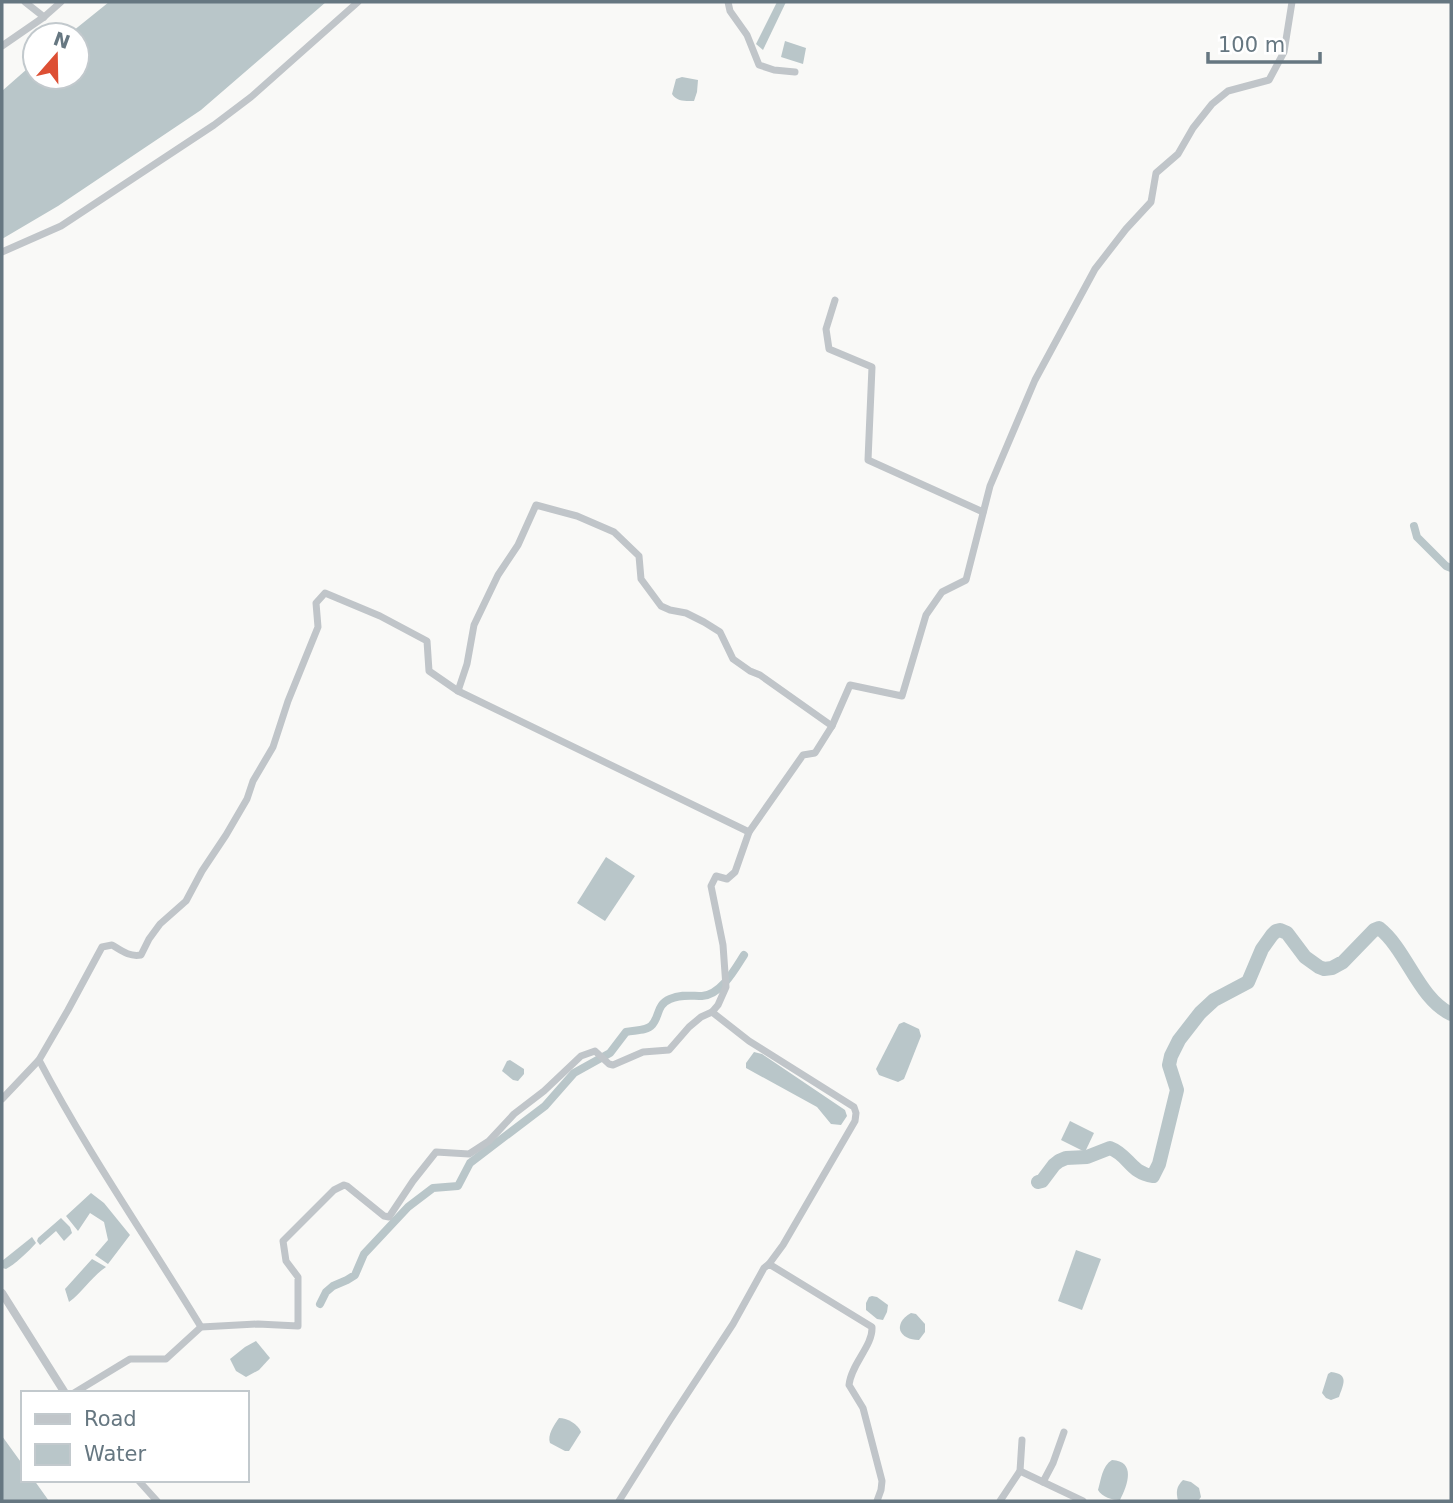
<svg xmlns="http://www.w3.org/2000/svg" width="1453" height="1503" viewBox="0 0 1453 1503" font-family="'DejaVu Sans',sans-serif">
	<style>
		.water { fill: #b9c6c9 }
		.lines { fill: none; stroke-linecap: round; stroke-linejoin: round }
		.canal { stroke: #b9c6c9; stroke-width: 8 }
		.river { stroke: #b9c6c9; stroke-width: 14 }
		.minor { stroke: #c0c5c9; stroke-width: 7 }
		.tertiary { stroke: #c0c5c9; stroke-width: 8 }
	</style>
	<rect width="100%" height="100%" fill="#f9f9f7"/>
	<!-- water -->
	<g class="water">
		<polygon points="109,2 326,2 201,110 58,206 2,239 2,91 35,62 35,77 77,77 77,35 68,35"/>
		<polygon points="777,2 786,2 763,50 756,44"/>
		<polygon points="785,41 806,48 803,64 781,57"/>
		<path d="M682,77L698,80L697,92L694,101C686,101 677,102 672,94L676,79Z"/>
		<polygon points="606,857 635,876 605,921 577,903"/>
		<polygon points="904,1022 919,1029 921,1036 904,1079 898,1082 879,1075 876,1069 899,1024"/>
		<polygon points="754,1052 762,1054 845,1110 847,1116 841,1125 831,1124 817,1107 746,1068 746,1063"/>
		<polygon points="510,1060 524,1069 524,1074 518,1081 513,1080 502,1071 507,1061"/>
		<polygon points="1070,1121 1094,1133 1085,1152 1061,1140"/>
		<polygon points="91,1193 104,1203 130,1235 108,1264 95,1255 108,1240 104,1222 90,1213 78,1231 66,1216"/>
		<polygon points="61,1218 70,1227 72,1233 64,1241 56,1231 40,1245 37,1241 38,1238"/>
		<path d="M32,1237L36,1243C29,1251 14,1265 6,1269L2,1268V1261Z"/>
		<polygon points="1076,1250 1101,1259 1082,1310 1058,1301"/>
		<path d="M92,1259L106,1267C92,1276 83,1292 69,1302L65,1289Z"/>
		<polygon points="872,1296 877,1297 888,1305 887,1312 883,1320 877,1319 866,1310 866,1303 869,1297"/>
		<path d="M911,1313L916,1314L925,1324V1332L919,1340C899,1340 892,1324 911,1313Z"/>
		<polygon points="256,1341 270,1358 259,1370 246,1377 236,1371 230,1359 245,1347"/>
		<path d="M1331,1372C1350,1374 1343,1385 1339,1397L1331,1400L1326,1398L1322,1393L1328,1374Z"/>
		<path d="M559,1418C567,1418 578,1424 581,1432L569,1451H565L550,1443C547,1435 554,1425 559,1418Z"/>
		<polygon points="2,1436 23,1465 23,1480 34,1480 49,1501 2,1501"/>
		<path d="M1112,1460C1136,1461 1128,1485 1120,1500C1112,1500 1102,1497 1098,1490C1101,1480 1102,1466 1112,1460Z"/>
		<path d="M1183,1480L1191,1482L1199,1488L1201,1497L1198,1501H1178C1176,1492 1176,1487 1183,1480Z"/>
	</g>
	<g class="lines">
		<!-- canal -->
		<g class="canal">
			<polyline points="1414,526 1417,537 1446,566 1451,568"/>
			<path d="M320,1304L326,1292L333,1286L347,1280L355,1275L364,1254L408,1207L433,1188L458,1186L470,1163L545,1106L574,1073L610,1053L626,1032C634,1030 647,1031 652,1025C660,1016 656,1005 670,999C681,994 691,996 702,996C721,995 735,969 744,955"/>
		</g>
		<!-- river -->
		<path class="river" d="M1038,1182L1042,1181L1054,1165L1059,1161L1066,1158L1087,1157L1110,1148C1129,1155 1130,1173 1153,1176L1159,1164L1177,1090L1169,1065L1171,1056L1179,1040L1200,1013L1214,1000L1248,982L1262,949L1272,935L1276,931L1280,930L1287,933L1305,957L1319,967L1324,969L1332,968L1343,962L1374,930L1379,928C1407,950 1418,998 1451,1014"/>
		<!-- minor -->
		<g class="minor">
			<polyline points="25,2 44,17"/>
			<polyline points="728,2 730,11 747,35 759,65 774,70 795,72"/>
			<polyline points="2,46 44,17 61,2"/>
			<polyline points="2,252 61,226 214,125 251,97 358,2"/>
			<polyline points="835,300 826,329 829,349 872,367 868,460 983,512"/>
			<polyline points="832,726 850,685 902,696 926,615 942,592 966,580 990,486 1035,380 1095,269 1126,229 1151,202 1156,173 1178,154 1193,128 1212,104 1228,91 1269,80 1284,52 1292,2"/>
			<polyline points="712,1012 749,1041 854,1107 856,1113 855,1121 783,1245 769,1264"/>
			<path d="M39,1060C87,1152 147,1238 201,1327"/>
			<path d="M2,1099L39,1060L68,1010L102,947L112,945C122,951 129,957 141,955L149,939L160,924L186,901L202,871L226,835L247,799L253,781L273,747L288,701L318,627L316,603L325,593L380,616L427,641L429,671L458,691L749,832"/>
			<polyline points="74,1393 130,1359 166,1359 201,1327 258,1324 298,1326 298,1277 286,1261 283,1241 334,1190 344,1185 347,1186 384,1216 389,1217 413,1181 436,1152 469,1154 489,1141 514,1114 544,1091 581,1056 595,1051 609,1064 613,1065 643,1052 669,1050 689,1027 701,1017 712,1012 718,1005 726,987 723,945 711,886 716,876 727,879 735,872 749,832 803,755 815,753 832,726 760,675 750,671 733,659 720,632 704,622 686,613 670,610 661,606 641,579 639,556 614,532 577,516 536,505 518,545 498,575 474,625 467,664 458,691"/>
			<polyline points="1020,1471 1043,1482 1053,1463 1064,1432"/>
			<polyline points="138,1480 157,1501"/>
			<polyline points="1043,1482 1083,1501"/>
			<path d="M619,1501L670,1420L733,1324L764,1268L769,1264L872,1327C873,1346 851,1364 849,1385L863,1408L882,1481L881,1490L877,1501"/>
			<polyline points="1000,1501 1020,1471 1022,1440"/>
		</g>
		<!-- tertiary -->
		<polyline class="tertiary" points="2,1293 65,1393"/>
	</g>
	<!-- border -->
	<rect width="1453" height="1503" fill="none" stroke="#667781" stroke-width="7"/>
	<!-- legend -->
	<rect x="21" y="1391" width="228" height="91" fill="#ffffff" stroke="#c2c9cd" stroke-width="2"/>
	<rect x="35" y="1414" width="35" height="10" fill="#c0c5c9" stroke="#c2c9cd" stroke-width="2"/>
	<text x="84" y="1426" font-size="21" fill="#667781">Road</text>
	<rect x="35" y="1444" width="35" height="21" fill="#b9c6c9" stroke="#c2c9cd" stroke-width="2"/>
	<text x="84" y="1461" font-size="21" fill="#667781">Water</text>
	<!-- north arrow -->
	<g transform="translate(56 56) rotate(20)"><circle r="33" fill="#ffffff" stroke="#c2c9cd" stroke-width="2"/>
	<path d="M0-5L12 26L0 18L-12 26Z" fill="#dd4f34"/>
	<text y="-10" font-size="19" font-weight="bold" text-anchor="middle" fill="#667781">N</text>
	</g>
	<!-- scale -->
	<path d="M1208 52v10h112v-10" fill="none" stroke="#667781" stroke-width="3.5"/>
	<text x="1218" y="52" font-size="21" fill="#667781" stroke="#ffffff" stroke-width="5" paint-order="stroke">100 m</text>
</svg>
